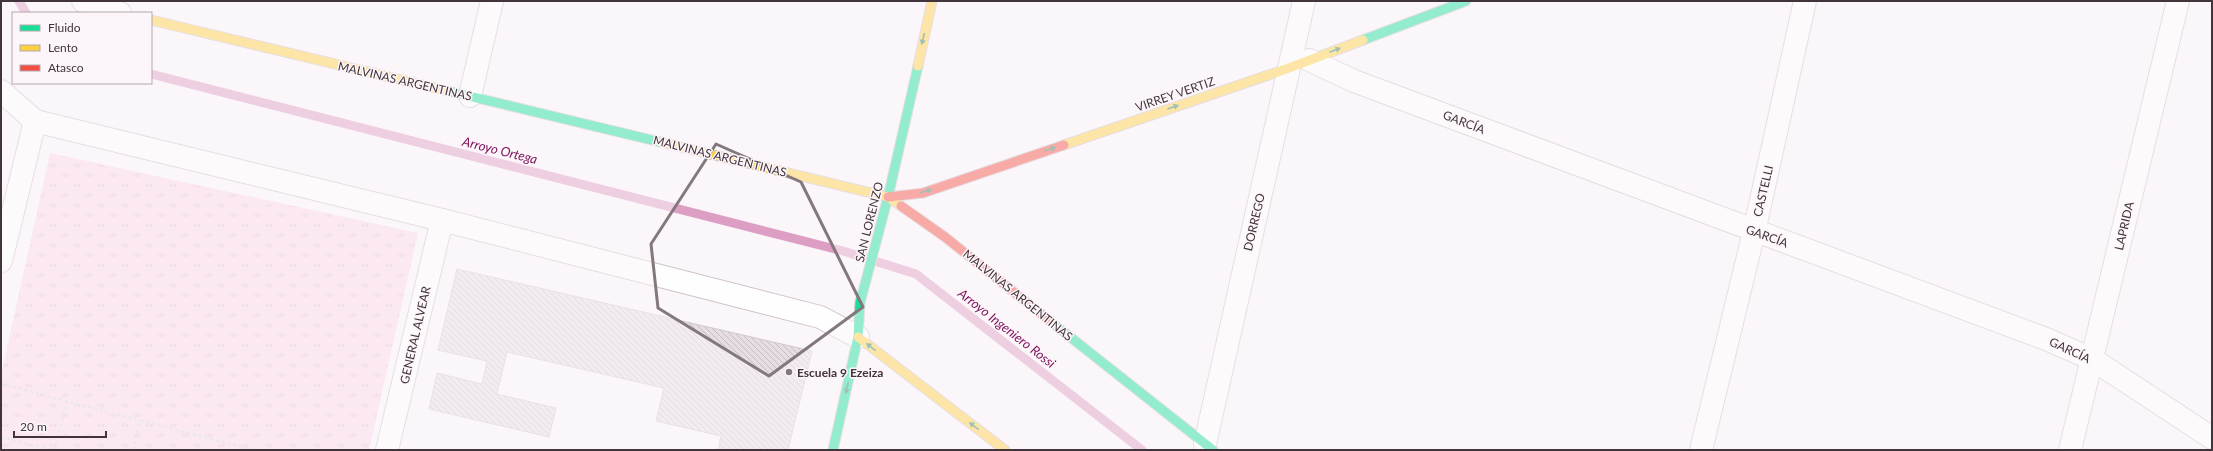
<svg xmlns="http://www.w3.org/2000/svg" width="2213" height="451" viewBox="0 0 2213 451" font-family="Lato,sans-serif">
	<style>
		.park { fill: url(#park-tufts) }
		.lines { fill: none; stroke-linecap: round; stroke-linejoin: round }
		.stream { stroke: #dd9ec3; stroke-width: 9 }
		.building { fill: url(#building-back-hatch); stroke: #d1c8cd }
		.street-casing { stroke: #cbc3c8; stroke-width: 24 }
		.fast-casing { stroke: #cbc3c8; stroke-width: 11 }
		.slow-casing { stroke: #cbc3c8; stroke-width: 11 }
		.jam-casing { stroke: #cbc3c8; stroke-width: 11 }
		.path { stroke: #d9d6d8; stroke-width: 2.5; stroke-dasharray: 3 3; stroke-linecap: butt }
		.street { stroke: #fefefe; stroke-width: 22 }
		.fast { stroke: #16e098; stroke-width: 9 }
		.slow { stroke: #ffcf43; stroke-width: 9 }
		.jam { stroke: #f24e42; stroke-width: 9 }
		.oneway { fill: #2e8165 }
		.marked { fill: none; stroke: #83787e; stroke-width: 3; stroke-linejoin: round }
		.poi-dot { fill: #83787e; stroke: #fcf5f9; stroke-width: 1.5 }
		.labels { text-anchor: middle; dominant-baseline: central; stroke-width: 3; stroke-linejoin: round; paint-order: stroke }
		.street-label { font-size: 12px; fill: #42343c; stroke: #fcf5f9 }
		.poi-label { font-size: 12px; font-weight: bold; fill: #42343c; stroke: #fcf5f9; text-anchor: start }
		.water-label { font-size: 13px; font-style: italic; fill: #7c105b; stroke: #fcf5f9 }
	</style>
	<defs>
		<pattern id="park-tufts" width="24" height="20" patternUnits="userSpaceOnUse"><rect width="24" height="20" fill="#fad8eb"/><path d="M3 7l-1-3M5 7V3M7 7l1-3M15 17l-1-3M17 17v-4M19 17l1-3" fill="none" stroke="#d8baca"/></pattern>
		<pattern id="building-back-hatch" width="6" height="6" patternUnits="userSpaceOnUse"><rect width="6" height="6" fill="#e6dde2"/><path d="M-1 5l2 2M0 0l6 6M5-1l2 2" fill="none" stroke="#c6bec3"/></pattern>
	</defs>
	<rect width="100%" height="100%" fill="#fbf6f9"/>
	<!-- park -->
	<polygon class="park" points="50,153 418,233 369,450 1,450 1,375"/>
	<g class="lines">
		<!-- stream -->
		<g class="stream">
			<polyline points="19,1 26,13"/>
			<polyline points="151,74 843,251 916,274 1142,450"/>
		</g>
	</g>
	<!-- building -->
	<polygon class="building" points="457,269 812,351 788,450 718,450 721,436 656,421 664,388 507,352 497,394 556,408 549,437 429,409 437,373 482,384 487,361 438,350"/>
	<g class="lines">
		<defs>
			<g id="street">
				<polyline points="83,1 99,8 120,13"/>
				<polyline points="1309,60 1354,81 2046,339 2092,359 2212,438"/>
				<polyline points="1,91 35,121 442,220 820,317 858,337"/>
				<polyline points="470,96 492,1"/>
				<polyline points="1,261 35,121"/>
				<polyline points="1205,444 1304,1"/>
				<polyline points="387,450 442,220"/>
				<polyline points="1701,450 1754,232 1805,1"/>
				<polyline points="2070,450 2178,1"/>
			</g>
			<g id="fast">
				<polyline points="1363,40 1466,1"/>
				<polyline points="448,91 660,142"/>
				<polyline points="1050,321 1213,450"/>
				<polyline points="833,450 858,337 860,303 888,197 918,66"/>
			</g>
			<g id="slow">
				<polyline points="151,20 448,91"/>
				<polyline points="918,66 932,1"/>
				<polyline points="660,142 888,197 901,206"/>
				<polyline points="1064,145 1289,68 1363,40"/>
				<polyline points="858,337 1005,450"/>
			</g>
			<g id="jam">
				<polyline points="888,197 923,193 1064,145"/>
				<polyline points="901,206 945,237 1050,321"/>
			</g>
		</defs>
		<!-- street casing -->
		<use href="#street" class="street-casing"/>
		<!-- fast casing -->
		<use href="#fast" class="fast-casing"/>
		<!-- slow casing -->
		<use href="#slow" class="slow-casing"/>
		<!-- jam casing -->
		<use href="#jam" class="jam-casing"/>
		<!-- path -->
		<g class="path">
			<polyline points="1,384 254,450"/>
			<polyline points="1,437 55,450"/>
			<polyline points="55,450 67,401"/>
			<polyline points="133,450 140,420"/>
		</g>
		<!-- street -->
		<use href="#street" class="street"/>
		<!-- fast -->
		<use href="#fast" class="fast"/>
		<!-- slow -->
		<use href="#slow" class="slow"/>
		<!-- jam -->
		<use href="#jam" class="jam"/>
	</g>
	<!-- one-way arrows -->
	<defs><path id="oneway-solid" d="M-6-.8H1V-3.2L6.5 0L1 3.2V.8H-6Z"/></defs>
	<g class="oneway">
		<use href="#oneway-solid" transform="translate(923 39) rotate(103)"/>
		<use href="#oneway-solid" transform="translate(1335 50) rotate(-21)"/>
		<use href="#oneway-solid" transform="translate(1173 107) rotate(-19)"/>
		<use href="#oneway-solid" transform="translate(1050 149) rotate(-19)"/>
		<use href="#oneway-solid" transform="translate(926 191) rotate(-16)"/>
		<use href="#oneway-solid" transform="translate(871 347) rotate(-142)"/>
		<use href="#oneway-solid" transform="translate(847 388) rotate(102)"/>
		<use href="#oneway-solid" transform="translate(974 426) rotate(-142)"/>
	</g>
	<!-- marked area -->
	<path d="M0 0H2213V451H0ZM716,144L801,182L863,307L769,376L658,308L651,244Z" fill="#fbf6f9" fill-opacity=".55" fill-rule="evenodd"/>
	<path class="marked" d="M716,144L801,182L863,307L769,376L658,308L651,244Z"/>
	<!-- markers -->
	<circle class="poi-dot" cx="789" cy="372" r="4"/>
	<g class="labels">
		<!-- street labels -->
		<g class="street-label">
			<text transform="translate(405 81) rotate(13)">MALVINAS ARGENTINAS</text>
			<text transform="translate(1175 94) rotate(-19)">VIRREY VERTIZ</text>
			<text transform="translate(1464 122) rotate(21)">GARCÍA</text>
			<text transform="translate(720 156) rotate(14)">MALVINAS ARGENTINAS</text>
			<text transform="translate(1763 191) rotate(-77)">CASTELLI</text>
			<text transform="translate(869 222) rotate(-76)">SAN LORENZO</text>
			<text transform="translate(1254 222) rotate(-77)">DORREGO</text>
			<text transform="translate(2124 226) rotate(-77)">LAPRIDA</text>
			<text transform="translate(1767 236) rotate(20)">GARCÍA</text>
			<text transform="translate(1018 295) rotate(39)">MALVINAS ARGENTINAS</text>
			<text transform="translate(415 335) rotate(-77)">GENERAL ALVEAR</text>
			<text transform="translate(2070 350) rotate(25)">GARCÍA</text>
		</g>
		<!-- poi labels -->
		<g class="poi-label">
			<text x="797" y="372">Escuela 9 Ezeiza</text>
		</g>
		<!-- water labels -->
		<g class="water-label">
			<text transform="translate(500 150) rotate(14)">Arroyo Ortega</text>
			<text transform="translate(1007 328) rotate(38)">Arroyo Ingeniero Rossi</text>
		</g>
	</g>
	<!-- border -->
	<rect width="2213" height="451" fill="none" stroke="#42343c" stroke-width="4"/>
	<!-- legend -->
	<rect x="12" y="12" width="140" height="72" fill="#fcf5f9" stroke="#b2a8ad"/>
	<rect x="20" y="25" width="20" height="6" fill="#16e098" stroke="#b2a8ad"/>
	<text x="48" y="32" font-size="12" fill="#42343c">Fluido</text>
	<rect x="20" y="45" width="20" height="6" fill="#ffcf43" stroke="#b2a8ad"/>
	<text x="48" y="52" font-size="12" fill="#42343c">Lento</text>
	<rect x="20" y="65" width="20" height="6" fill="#f24e42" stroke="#b2a8ad"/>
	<text x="48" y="72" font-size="12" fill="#42343c">Atasco</text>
	<!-- scale -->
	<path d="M14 431v6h92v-6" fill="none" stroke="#42343c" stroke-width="2"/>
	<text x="20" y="431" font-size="12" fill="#42343c" stroke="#fcf5f9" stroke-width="3" paint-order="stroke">20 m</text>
</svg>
